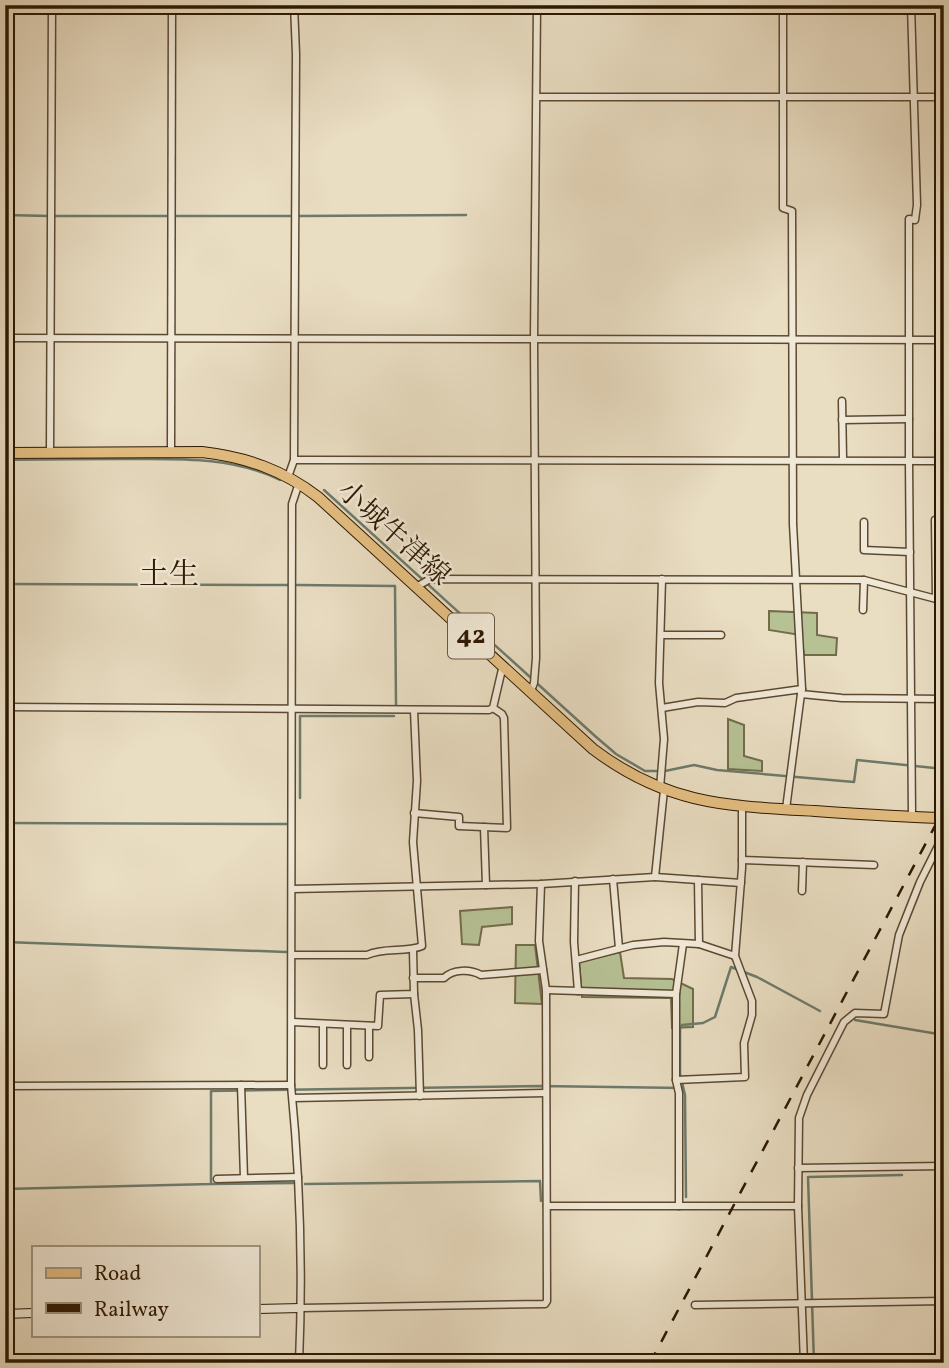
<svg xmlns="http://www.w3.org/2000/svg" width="949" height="1368" viewBox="0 0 949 1368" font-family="Vollkorn,'Noto Serif JP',serif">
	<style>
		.green { fill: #b6c194; stroke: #726c4a; stroke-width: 2 }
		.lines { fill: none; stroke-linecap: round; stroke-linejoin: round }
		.stream { stroke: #6d7a6b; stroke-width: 2.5 }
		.street-casing { stroke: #5c4931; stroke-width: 9 }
		.secondary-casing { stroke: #2d1801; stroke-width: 10 }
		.primary-casing { stroke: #2d1801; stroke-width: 12 }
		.street { stroke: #f1e9d7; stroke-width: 6 }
		.secondary { stroke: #f1e9d7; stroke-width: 8 }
		.primary { stroke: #e4be81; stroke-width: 10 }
		.rail { stroke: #2d1801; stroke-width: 2.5; stroke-dasharray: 12 12; stroke-linecap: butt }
		.labels { text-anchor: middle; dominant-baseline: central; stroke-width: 5; stroke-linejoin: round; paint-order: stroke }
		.shield { fill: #f1e9d7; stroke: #685741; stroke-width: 2 }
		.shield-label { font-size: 26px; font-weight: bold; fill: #2d1801 }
		.street-label { font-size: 28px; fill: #2d1801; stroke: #f1e9d7 }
		.neighbourhood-label { font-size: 30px; fill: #2d1801; stroke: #f1e9d7 }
	</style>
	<rect width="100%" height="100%" fill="#e9ddc2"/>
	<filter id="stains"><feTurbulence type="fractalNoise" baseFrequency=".00286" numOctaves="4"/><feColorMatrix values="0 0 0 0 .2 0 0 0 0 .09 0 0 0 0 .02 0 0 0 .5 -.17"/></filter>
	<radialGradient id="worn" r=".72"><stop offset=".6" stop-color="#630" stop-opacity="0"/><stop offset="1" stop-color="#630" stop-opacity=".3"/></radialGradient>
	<!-- green -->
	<g class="green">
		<polygon points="769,611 817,613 817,635 837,638 836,655 804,655 801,635 769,630"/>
		<polygon points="728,719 744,725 744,756 762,761 762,771 728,769"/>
		<polygon points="512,907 512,924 482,927 479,945 462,944 460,911"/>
		<polygon points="516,945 535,945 542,1004 515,1003"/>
		<polygon points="620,952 624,978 672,979 693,989 693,1027 672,1028 671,998 582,997 579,962"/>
	</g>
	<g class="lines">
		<!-- stream -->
		<g class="stream">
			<polyline points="5,215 49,216"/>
			<polyline points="54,216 167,216"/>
			<polyline points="174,216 290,216"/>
			<polyline points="298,216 466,215"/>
			<path d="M5,460C45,459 84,459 123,459C177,459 231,456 280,480"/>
			<polyline points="324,490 595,736 616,754 645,771 665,771 694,765 717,770 854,782 857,760 944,769"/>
			<polyline points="5,584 288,585"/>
			<polyline points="297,585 395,586 396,705"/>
			<polyline points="300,798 300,716 394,716"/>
			<polyline points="5,823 289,824"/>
			<polyline points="5,942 286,952"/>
			<polyline points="855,1020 944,1035"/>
			<polyline points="211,1184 294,1183"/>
			<polyline points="305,1184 540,1181 541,1201"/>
			<polyline points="5,1189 211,1184 211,1091 540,1086 683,1088"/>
			<polyline points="686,1197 685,1095 680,1074 680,1029 682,1025 703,1023 715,1017 731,967 757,977 820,1011"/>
			<polyline points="814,1363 808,1177 902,1175"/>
		</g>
		<defs>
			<g id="street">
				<polyline points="783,5 783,208 792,211 793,524 802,689"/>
				<polyline points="911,5 917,205 915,220 909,219 909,461 912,816"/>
				<polyline points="537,97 944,97"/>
				<polyline points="5,338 944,340"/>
				<polyline points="842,401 843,459"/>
				<polyline points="842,420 909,419"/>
				<polyline points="171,451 172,5"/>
				<polyline points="50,452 52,5"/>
				<polyline points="294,460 944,461"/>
				<polyline points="288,477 294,460 296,54 294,5"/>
				<polyline points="935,520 936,599"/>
				<polyline points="864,522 864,550 910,552"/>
				<polyline points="418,586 430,579 864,580 944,601"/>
				<polyline points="863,610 864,580"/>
				<polyline points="661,635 721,635"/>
				<polyline points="531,691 534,683 536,658 534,340 537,5"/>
				<polyline points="5,707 489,710 493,708 503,665"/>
				<polyline points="662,708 698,702 725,703 736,698 802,689 801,694 842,698 944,699"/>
				<polyline points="660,788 664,739 659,683 662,579"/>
				<polyline points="786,809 801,694"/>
				<polyline points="414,813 459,817 459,826 507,828 504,718 502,714 493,708"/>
				<polyline points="484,827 486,885"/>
				<polyline points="742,860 874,865"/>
				<polyline points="655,877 741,883"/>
				<polyline points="613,879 619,948"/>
				<polyline points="698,880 699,944"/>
				<polyline points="575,881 574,942 578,991"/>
				<polyline points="292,889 541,884 655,877 664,790"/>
				<polyline points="802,891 803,862"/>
				<path d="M292,955H367C385,947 405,953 422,946L413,842L417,781L414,710"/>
				<polyline points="576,960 633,945 664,942 699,944 735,956"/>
				<path d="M413,978H444C453,969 470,969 481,975L543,970"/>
				<polyline points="546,990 676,994 676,1080 679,1093 679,1206"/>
				<polyline points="414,994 418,1030 420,1096"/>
				<polyline points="676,994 683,944"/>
				<polyline points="292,1022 378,1026 380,995 414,994 413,950"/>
				<polyline points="369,1026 369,1057"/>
				<polyline points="323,1065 323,1024"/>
				<polyline points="347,1065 347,1025"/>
				<polyline points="676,1080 745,1077 744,1043 752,1015 752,1001 735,956 742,868 742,807"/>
				<polyline points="241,1085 244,1178"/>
				<polyline points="5,1086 291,1085"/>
				<polyline points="293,1098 545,1093"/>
				<polyline points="798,1168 944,1166"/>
				<polyline points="217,1179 298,1177"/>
				<polyline points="547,1206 798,1206"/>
				<polyline points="695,1305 944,1301"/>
				<polyline points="301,1308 545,1304 547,1301 546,990 539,941 541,884"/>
				<path d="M299,1363C303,1270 300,1177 291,1085L292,504L299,483"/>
				<polyline points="804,1363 798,1206 799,1118 807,1095 844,1022 855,1013 884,1014 899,935 920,882 944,834"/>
			</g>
			<g id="secondary">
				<polyline points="257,1309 301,1308"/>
				<polyline points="5,1314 33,1313"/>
			</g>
			<path id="primary" d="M5,453L202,452C246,457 283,470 318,497L593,749C667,805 727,806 815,811C858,814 901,817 944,818"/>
		</defs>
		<!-- street casing -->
		<use href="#street" class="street-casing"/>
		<!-- secondary casing -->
		<use href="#secondary" class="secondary-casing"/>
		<!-- primary casing -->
		<use href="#primary" class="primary-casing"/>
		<!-- street -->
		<use href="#street" class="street"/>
		<!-- secondary -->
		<use href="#secondary" class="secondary"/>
		<!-- primary -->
		<use href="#primary" class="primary"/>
		<!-- rail -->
		<polyline class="rail" points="650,1363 944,809"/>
	</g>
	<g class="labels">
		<!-- shield labels -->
		<rect class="shield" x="448" y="613.5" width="46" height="45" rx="5"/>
		<g class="shield-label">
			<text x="471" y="636">42</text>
		</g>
		<!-- street labels -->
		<g class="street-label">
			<text transform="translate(393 534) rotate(42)">小城牛津線</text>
		</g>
		<!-- neighbourhood labels -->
		<g class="neighbourhood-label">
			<text x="169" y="576">土生</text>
		</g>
	</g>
	<!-- margin -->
	<rect width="949" height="1368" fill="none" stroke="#e9ddc2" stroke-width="28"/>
	<rect x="7" y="7" width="935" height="1354" fill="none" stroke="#2d1801" stroke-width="3.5"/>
	<rect x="14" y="14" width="921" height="1340" fill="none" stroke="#2d1801" stroke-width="2"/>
	<!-- legend -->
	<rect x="32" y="1246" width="228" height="91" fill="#f1e9d7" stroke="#a39581" stroke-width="2"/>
	<rect x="46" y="1268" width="35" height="10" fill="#e4be81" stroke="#a39581" stroke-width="2"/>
	<text x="94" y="1280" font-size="21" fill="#2d1801">Road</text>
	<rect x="46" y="1303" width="35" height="10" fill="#2d1801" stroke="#a39581" stroke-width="2"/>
	<text x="94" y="1316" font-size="21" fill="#2d1801">Railway</text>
	<rect width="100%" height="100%" filter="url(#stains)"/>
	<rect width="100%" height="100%" fill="url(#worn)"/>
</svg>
